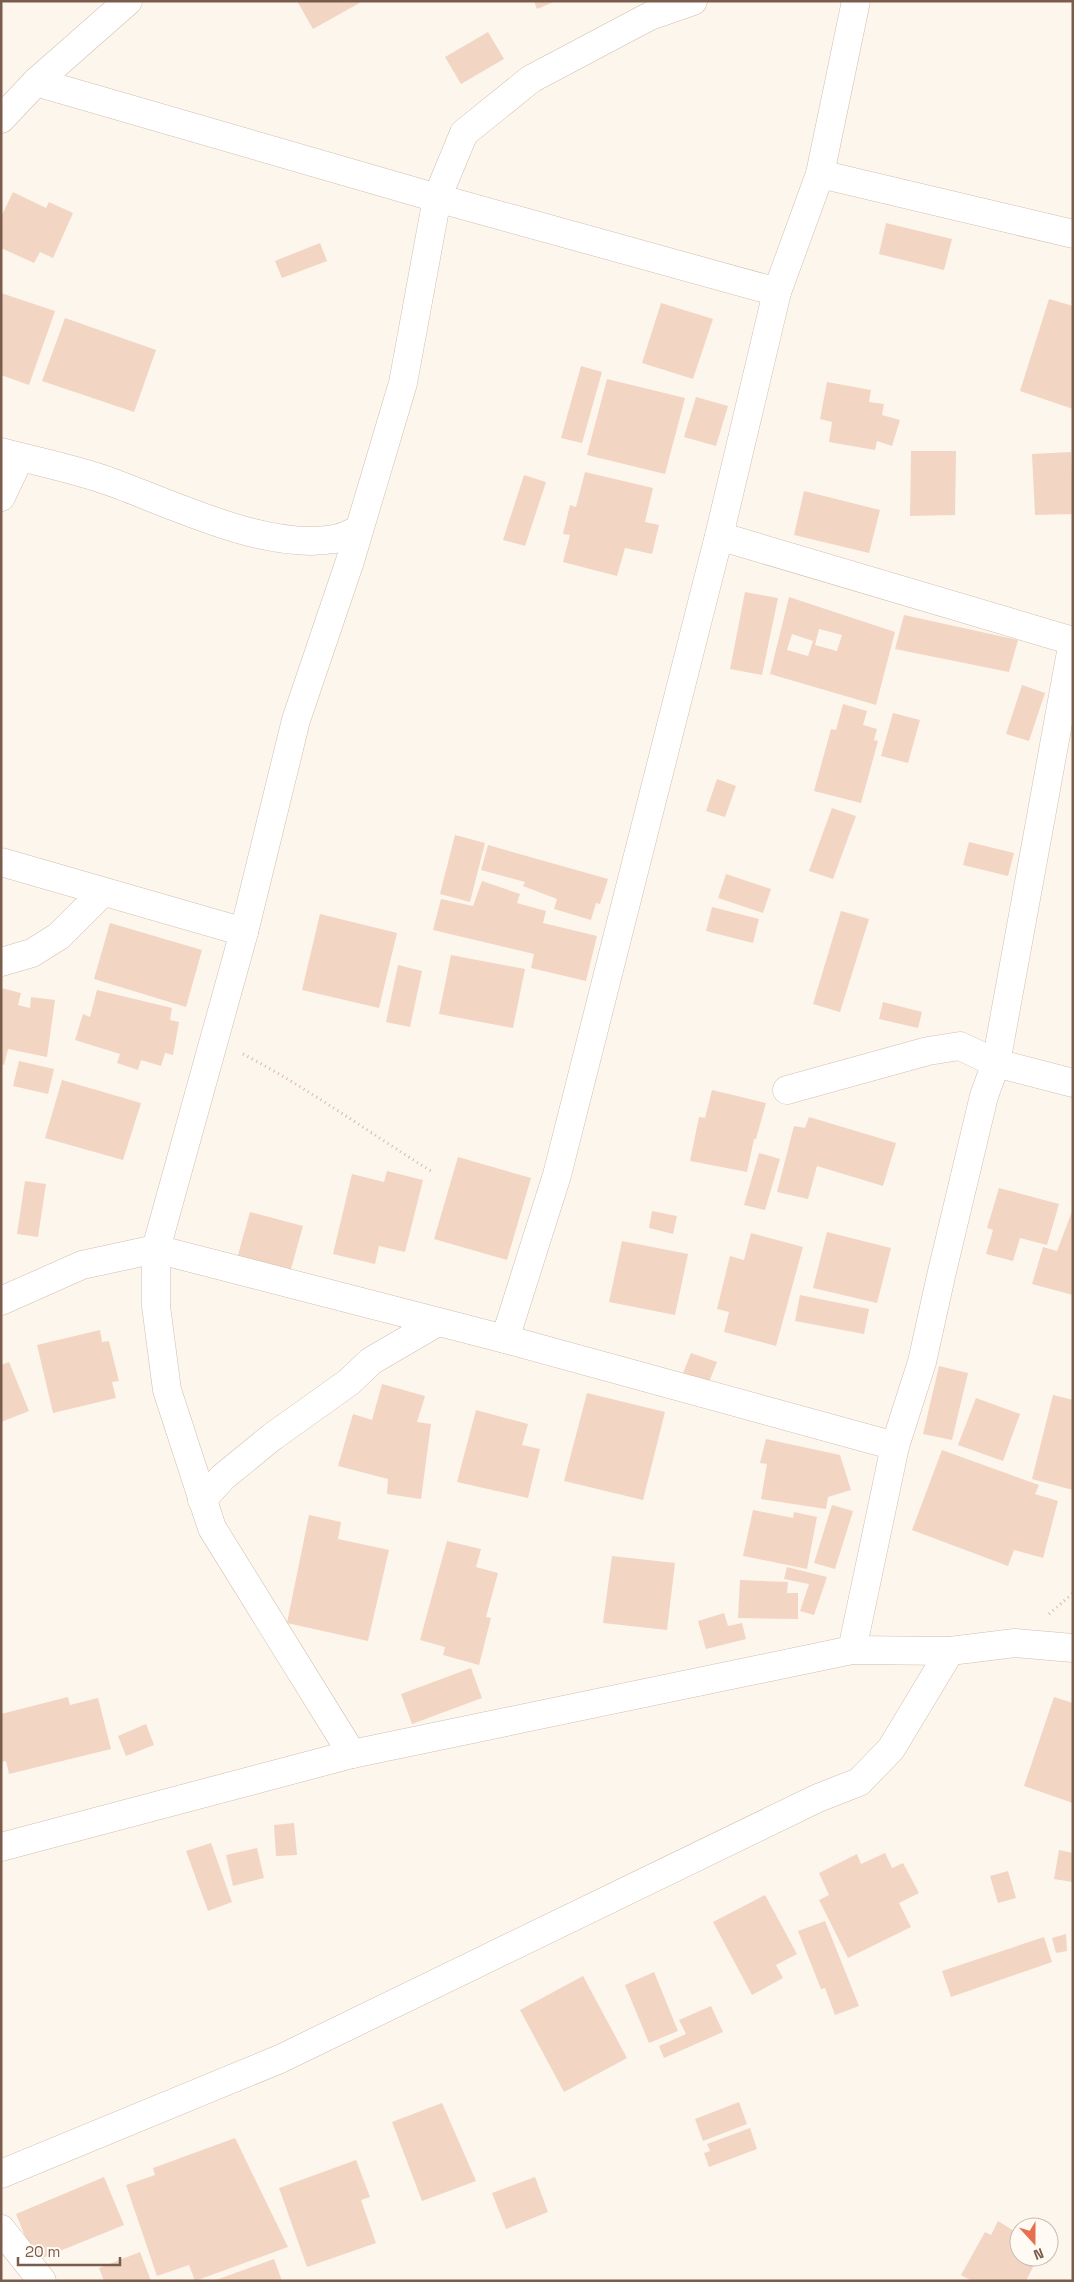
<svg xmlns="http://www.w3.org/2000/svg" width="1074" height="2282" viewBox="0 0 1074 2282" font-family="'Space Grotesk',sans-serif">
	<style>
		.building { fill: #f3d5c3; fill-rule: evenodd }
		.lines { fill: none; stroke-linecap: round; stroke-linejoin: round }
		.minor-casing { stroke: #d1beb0; stroke-width: 29 }
		.path { stroke: #d9b8a5; stroke-width: 3; stroke-dasharray: 1 4; stroke-linecap: butt }
		.minor { stroke: #fff; stroke-width: 28 }
	</style>
	<rect width="100%" height="100%" fill="#fdf6ec"/>
	<!-- building -->
	<g class="building">
		<polygon points="297,1 363,1 313,29"/>
		<polygon points="534,1 556,1 537,9"/>
		<polygon points="488,32 504,59 461,84 445,57"/>
		<polygon points="13,192 46,208 49,202 73,213 53,258 40,252 34,263 1,248 1,217"/>
		<polygon points="886,223 952,239 944,270 879,254"/>
		<polygon points="320,243 327,261 282,278 275,261"/>
		<polygon points="1,293 55,311 29,385 1,375"/>
		<polygon points="1049,299 1073,306 1073,409 1020,391"/>
		<polygon points="661,303 713,319 693,379 642,363"/>
		<polygon points="65,318 156,350 134,412 42,381"/>
		<polygon points="581,366 602,372 582,443 561,438"/>
		<polygon points="607,379 685,398 665,474 587,455"/>
		<polygon points="827,382 871,390 869,402 884,404 882,415 900,420 892,446 877,441 875,450 829,442 832,422 820,419"/>
		<polygon points="696,397 728,406 716,446 684,437"/>
		<polygon points="911,451 956,451 955,515 910,516"/>
		<polygon points="1071,452 1073,514 1035,515 1032,454"/>
		<polygon points="585,472 653,488 645,522 659,525 652,554 625,548 617,576 563,562 570,535 563,534 570,505 576,507"/>
		<polygon points="524,475 546,482 525,546 503,540"/>
		<polygon points="804,491 880,510 869,553 794,535"/>
		<polygon points="745,592 778,598 762,675 730,669"/>
		<path d="M789,597L895,632L876,705L770,674ZM819,629L842,635L837,651L815,645ZM792,634L813,641L808,656L787,650Z"/>
		<polygon points="904,615 1018,640 1009,672 895,649"/>
		<polygon points="1022,685 1045,693 1029,741 1006,734"/>
		<polygon points="843,704 867,711 863,725 877,729 874,740 878,741 861,803 814,791 831,729 836,730"/>
		<polygon points="893,713 920,720 908,763 881,756"/>
		<polygon points="717,779 736,786 725,817 706,811"/>
		<polygon points="832,808 856,816 833,879 809,871"/>
		<polygon points="455,835 485,843 470,902 440,894"/>
		<polygon points="969,842 1014,853 1008,876 963,865"/>
		<polygon points="488,845 608,879 600,904 596,903 591,920 554,909 557,899 523,886 525,882 481,870"/>
		<polygon points="726,874 771,889 763,913 718,898"/>
		<polygon points="482,881 520,894 517,903 546,911 543,923 597,936 586,981 531,968 534,954 433,930 441,899 473,906"/>
		<polygon points="712,907 759,919 753,943 706,931"/>
		<polygon points="841,911 869,919 840,1012 813,1004"/>
		<polygon points="320,914 397,933 379,1008 302,990"/>
		<polygon points="110,923 202,950 186,1007 94,979"/>
		<polygon points="451,955 525,969 513,1028 439,1014"/>
		<polygon points="398,965 422,971 410,1027 386,1022"/>
		<polygon points="1,988 21,993 18,1005 30,1008 31,997 55,1000 47,1057 8,1049 4,1065 1,1064"/>
		<polygon points="97,990 172,1008 170,1020 179,1022 173,1055 165,1053 161,1066 141,1060 138,1070 117,1063 120,1054 75,1040 83,1014 90,1017"/>
		<polygon points="883,1002 922,1012 918,1028 879,1019"/>
		<polygon points="19,1061 54,1069 48,1094 13,1086"/>
		<polygon points="62,1080 141,1103 123,1160 45,1138"/>
		<polygon points="712,1090 766,1103 756,1139 754,1139 747,1172 690,1161 699,1117 705,1118"/>
		<polygon points="809,1117 896,1143 883,1186 817,1166 808,1199 777,1192 794,1126 805,1128"/>
		<polygon points="759,1153 780,1159 765,1210 744,1205"/>
		<polygon points="458,1157 531,1178 507,1260 434,1239"/>
		<polygon points="387,1171 423,1180 405,1252 379,1246 375,1264 333,1254 352,1174 384,1182"/>
		<polygon points="25,1181 46,1184 38,1237 17,1234"/>
		<polygon points="999,1188 1059,1204 1047,1245 1020,1238 1013,1261 986,1254 993,1230 987,1228"/>
		<polygon points="1073,1209 1073,1295 1032,1284 1043,1247 1057,1251"/>
		<polygon points="652,1211 677,1216 673,1234 649,1228"/>
		<polygon points="250,1212 303,1226 289,1276 236,1262"/>
		<polygon points="827,1232 891,1248 877,1303 813,1288"/>
		<polygon points="751,1233 803,1247 776,1346 724,1332 729,1312 717,1309 730,1256 744,1260"/>
		<polygon points="622,1241 688,1254 675,1315 609,1302"/>
		<polygon points="800,1295 869,1309 864,1334 795,1321"/>
		<polygon points="100,1330 102,1342 109,1341 119,1381 112,1382 116,1398 53,1413 37,1345"/>
		<polygon points="691,1353 717,1362 709,1382 683,1373"/>
		<polygon points="9,1362 29,1411 1,1422 1,1365"/>
		<polygon points="939,1366 968,1373 952,1440 923,1434"/>
		<polygon points="382,1384 425,1396 417,1422 431,1424 421,1499 387,1494 388,1479 338,1466 353,1414 372,1420"/>
		<polygon points="587,1393 665,1412 643,1500 564,1481"/>
		<polygon points="1053,1395 1073,1400 1073,1490 1032,1479"/>
		<polygon points="976,1398 1020,1414 1003,1461 958,1445"/>
		<polygon points="476,1410 528,1424 522,1445 540,1449 528,1498 457,1482"/>
		<polygon points="766,1439 840,1455 851,1490 828,1497 826,1509 761,1499 767,1464 760,1463"/>
		<polygon points="942,1450 1039,1485 1035,1494 1058,1501 1043,1558 1014,1550 1008,1566 912,1530"/>
		<polygon points="832,1505 853,1511 835,1569 814,1563"/>
		<polygon points="753,1510 793,1518 794,1512 817,1517 807,1569 743,1556"/>
		<polygon points="309,1515 341,1522 338,1539 389,1550 368,1641 287,1623"/>
		<polygon points="447,1541 481,1549 476,1567 498,1573 486,1617 491,1618 479,1665 443,1655 445,1647 420,1640"/>
		<polygon points="612,1556 675,1563 667,1630 603,1623"/>
		<polygon points="787,1567 827,1577 814,1615 800,1611 809,1584 784,1579"/>
		<polygon points="740,1580 788,1582 787,1593 798,1593 798,1619 738,1618"/>
		<polygon points="724,1613 728,1626 742,1623 746,1639 706,1649 698,1621"/>
		<polygon points="471,1668 482,1698 412,1724 401,1694"/>
		<polygon points="68,1697 70,1705 98,1698 111,1749 9,1774 6,1761 1,1762 1,1714"/>
		<polygon points="1054,1697 1073,1703 1073,1803 1024,1786"/>
		<polygon points="146,1724 154,1745 126,1756 118,1736"/>
		<polygon points="294,1823 297,1855 276,1856 274,1825"/>
		<polygon points="211,1843 232,1902 208,1911 186,1851"/>
		<polygon points="257,1848 264,1878 233,1886 226,1855"/>
		<polygon points="1059,1850 1073,1853 1073,1882 1054,1879"/>
		<polygon points="885,1853 892,1868 903,1863 919,1893 899,1903 911,1927 848,1958 819,1900 829,1895 819,1873 857,1854 861,1864"/>
		<polygon points="1008,1871 1016,1898 998,1903 990,1876"/>
		<polygon points="765,1895 797,1954 776,1965 783,1978 752,1995 713,1922"/>
		<polygon points="825,1921 859,2006 835,2015 825,1988 821,1989 798,1931"/>
		<polygon points="1066,1934 1067,1951 1056,1953 1052,1938"/>
		<polygon points="1044,1937 1052,1962 951,1997 942,1971"/>
		<polygon points="654,1972 678,2031 649,2043 625,1985"/>
		<polygon points="583,1976 627,2058 564,2092 520,2010"/>
		<polygon points="711,2006 723,2032 664,2058 659,2046 686,2034 679,2020"/>
		<polygon points="739,2102 747,2124 703,2141 695,2119"/>
		<polygon points="442,2103 476,2181 422,2201 392,2122"/>
		<polygon points="750,2128 757,2149 709,2167 704,2153 710,2151 707,2144"/>
		<polygon points="235,2138 288,2247 195,2281 189,2265 157,2276 126,2185 155,2175 153,2168"/>
		<polygon points="356,2160 370,2197 361,2200 376,2243 307,2267 279,2188"/>
		<polygon points="104,2177 124,2225 35,2261 16,2214"/>
		<polygon points="535,2177 548,2212 506,2229 492,2193"/>
		<polygon points="998,2221 1019,2234 1019,2257 1038,2257 1026,2281 972,2281 961,2275 985,2232 991,2235"/>
		<polygon points="140,2252 151,2281 104,2281 99,2268"/>
		<polygon points="274,2259 282,2281 213,2281"/>
	</g>
	<g class="lines">
		<defs>
			<g id="minor">
				<polyline points="36,82 437,198 777,292"/>
				<polyline points="1,119 36,82 128,1"/>
				<polyline points="820,174 1073,234"/>
				<path d="M1,452C38,462 76,469 111,482C175,505 266,551 334,539C342,538 351,533 359,530"/>
				<polyline points="1,497 20,457"/>
				<polyline points="719,536 1073,641"/>
				<polyline points="1,862 244,932"/>
				<polyline points="1,962 32,953 59,936 103,892"/>
				<polyline points="787,1090 928,1051 960,1046 996,1063 1073,1083"/>
				<polyline points="1,1301 82,1265 156,1249 505,1339 895,1446"/>
				<polyline points="505,1339 557,1175 719,536 777,292 820,174 856,1"/>
				<polyline points="202,1500 223,1477 272,1437 349,1382 371,1361 438,1322"/>
				<polyline points="852,1650 895,1446 922,1362 941,1276 984,1096 996,1063 1073,641"/>
				<polyline points="352,1754 212,1528 167,1390 156,1306 156,1249 244,932 296,720 350,561 403,383 437,198 464,133 531,79 650,16 693,1"/>
				<polyline points="1,1847 352,1754 852,1650 950,1651 1015,1643 1073,1648"/>
				<polyline points="1,2174 280,2059 818,1798 859,1782 891,1749 950,1651"/>
				<polyline points="1,2229 42,2281"/>
			</g>
		</defs>
		<!-- minor casing -->
		<use href="#minor" class="minor-casing"/>
		<!-- path -->
		<g class="path">
			<path d="M243,1054C308,1088 368,1132 431,1171"/>
			<polyline points="1049,1614 1073,1593"/>
		</g>
		<!-- minor -->
		<use href="#minor" class="minor"/>
	</g>
	<!-- border -->
	<rect width="1074" height="2282" fill="none" stroke="#7a5c4d" stroke-width="5"/>
	<!-- north arrow -->
	<g transform="translate(1034 2242) rotate(159)"><circle r="24" fill="#fffaf3" stroke="#cabbb1"/>
	<path d="M0-4L9 19L0 12L-9 19Z" fill="#e76f51"/>
	<text y="-8" font-size="14" font-weight="bold" text-anchor="middle" fill="#7a5c4d">N</text>
	</g>
	<!-- scale -->
	<path d="M18 2257v8h102v-8" fill="none" stroke="#7a5c4d" stroke-width="2.5"/>
	<text x="25" y="2257" font-size="15" fill="#7a5c4d" stroke="#fffaf3" stroke-width="4" paint-order="stroke">20 m</text>
</svg>
